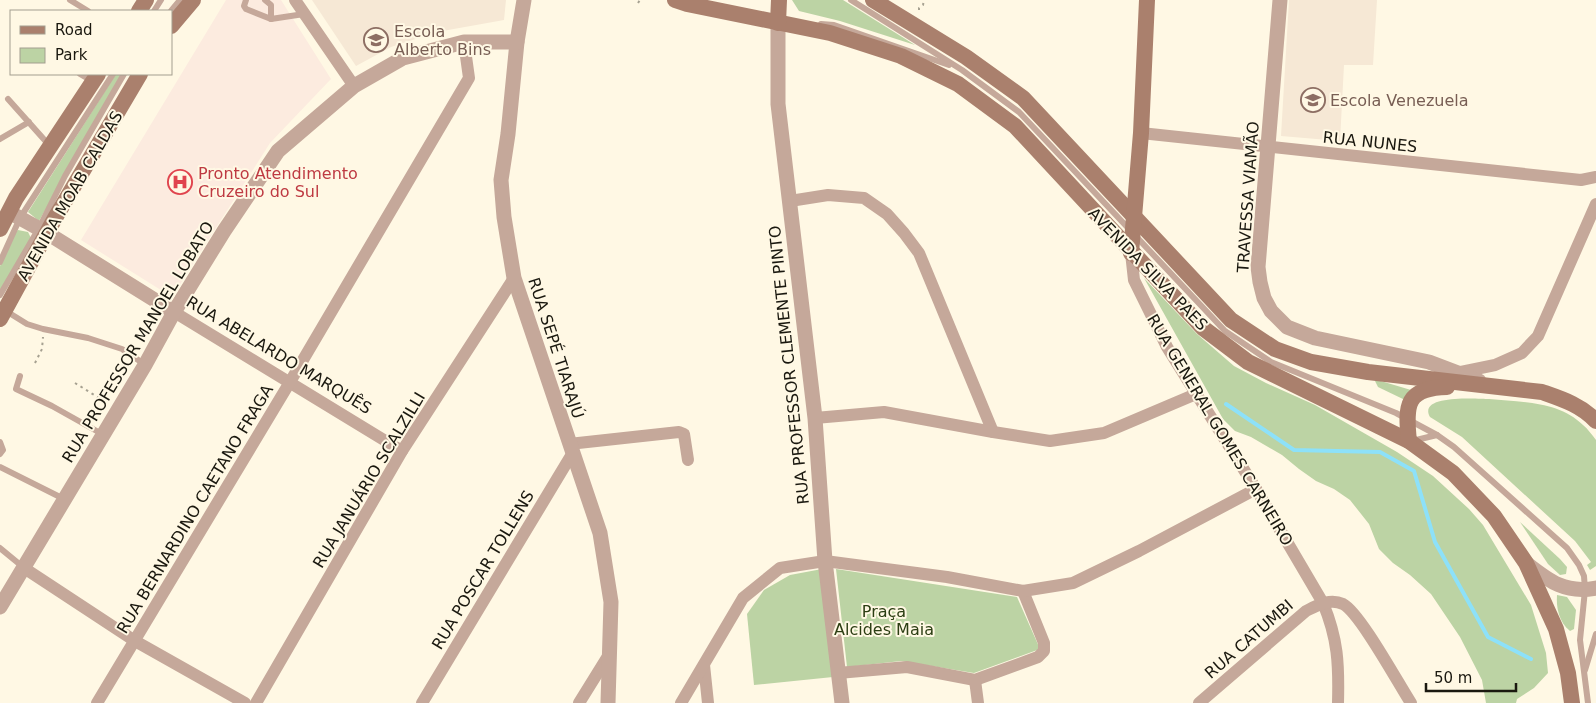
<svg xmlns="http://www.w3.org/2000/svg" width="1596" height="703" viewBox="0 0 1596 703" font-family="'DejaVu Sans',sans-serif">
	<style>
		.education { fill: #f6e8d5 }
		.medical { fill: #fcebdf }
		.green { fill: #bcd3a4 }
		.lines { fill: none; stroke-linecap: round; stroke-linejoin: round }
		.stream { stroke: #8de1f9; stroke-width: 4 }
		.path { stroke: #a6a191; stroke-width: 2; stroke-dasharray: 2.5 4; stroke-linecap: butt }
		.service { stroke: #c5a89a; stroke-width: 6 }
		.minor { stroke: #c5a89a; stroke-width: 12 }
		.tertiary { stroke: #c5a89a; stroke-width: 15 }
		.secondary { stroke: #aa806d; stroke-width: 16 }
		.labels { text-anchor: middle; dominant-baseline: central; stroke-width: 4; stroke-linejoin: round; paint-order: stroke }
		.education-label { font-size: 16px; fill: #785e54; stroke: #fff8e4; text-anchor: start }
		.street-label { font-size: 16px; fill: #1a180f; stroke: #fff8e4 }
		.health-label { font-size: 16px; fill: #be3a42; stroke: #fff8e4; text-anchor: start }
		.park-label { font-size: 16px; fill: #2c3e13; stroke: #fff8e4 }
	</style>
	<rect width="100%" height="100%" fill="#fff8e4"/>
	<!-- education -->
	<g class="education">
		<polygon points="312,0 506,0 504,20 437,32 391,47 356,66"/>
		<polygon points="1289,0 1377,0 1373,65 1344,65 1340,141 1281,136"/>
	</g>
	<!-- medical -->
	<polygon class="medical" points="226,0 281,0 331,79 270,143 172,297 81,240"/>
	<!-- green -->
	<g class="green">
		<polygon points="792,0 843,0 915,45 840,21 799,11"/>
		<polygon points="116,74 122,74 39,221 28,212"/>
		<polygon points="18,230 28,232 31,238 0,292 0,266 14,233"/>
		<polygon points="1144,278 1197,334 1234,366 1266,383 1315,405 1397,452 1433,476 1469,509 1483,525 1531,605 1546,653 1548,673 1534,688 1517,699 1516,703 1486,703 1482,680 1460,637 1431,594 1410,575 1393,563 1379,549 1369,524 1350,500 1334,489 1316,481 1299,469 1282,455 1251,437 1235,431 1223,419"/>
		<polygon points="1374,379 1411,390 1405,400 1378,387"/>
		<path d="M1489,399C1521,402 1559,401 1583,425C1588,429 1592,435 1596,440V566L1590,570L1587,565L1591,562L1575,541L1462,437L1430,417C1417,394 1478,399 1489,399Z"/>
		<polygon points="1520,522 1560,559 1567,567 1566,574 1560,575 1548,564"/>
		<polygon points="822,569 833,677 754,685 747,614 764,590 790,575"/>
		<polygon points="836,569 1017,597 1040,649 974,673 901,661 847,667"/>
		<path d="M1557,595L1567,597L1576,610L1574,629L1570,631C1559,622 1556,608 1557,595Z"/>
	</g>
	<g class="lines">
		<!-- stream -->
		<polyline class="stream" points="1226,404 1294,450 1380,452 1414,471 1435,542 1488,637 1531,659"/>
		<!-- path -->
		<g class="path">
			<polyline points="638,3 640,0"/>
			<polyline points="919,10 919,8 923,5 924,0"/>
			<polyline points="35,363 42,349 43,337"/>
			<polyline points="75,383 107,403"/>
		</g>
		<!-- service -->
		<g class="service">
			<polyline points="70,0 88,11"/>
			<polyline points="246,0 244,6 246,9 271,19 304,14"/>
			<polyline points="265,0 271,5 271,19"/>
			<polyline points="851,0 962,70 1019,112 1225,331 1271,362 1396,413 1437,435 1454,447 1567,548 1579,565 1584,576 1585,590 1580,640 1588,703"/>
			<polyline points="154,11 161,0"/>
			<polyline points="171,11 180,0"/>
			<polyline points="821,24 834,25 949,65"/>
			<polyline points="80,74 92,81"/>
			<polyline points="8,99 49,145"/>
			<polyline points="0,139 29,122"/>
			<polyline points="0,262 20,218 113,74"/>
			<polyline points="0,295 39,228 65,176 124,74"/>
			<polyline points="6,311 27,324 43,329 88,338 122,349 144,364"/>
			<polyline points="20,376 16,389 52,406 102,434"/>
			<polyline points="1412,441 1437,435"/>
			<polyline points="0,442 3,450 0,454"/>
			<polyline points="0,467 64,499"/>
			<polyline points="0,548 23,567"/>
			<polyline points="1585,670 1596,634"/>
		</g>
		<!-- minor -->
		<g class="minor">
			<polyline points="295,0 354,86"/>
			<polyline points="1141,133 1581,180 1596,177"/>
			<polyline points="790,201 828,195 864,198 887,214 904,233 919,253 993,432"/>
			<path d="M1131,253L1134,280L1167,347L1256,489L1323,603C1338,639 1339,664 1338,703"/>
			<polyline points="174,312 402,451"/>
			<polyline points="1456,373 1495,365 1522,353 1538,336 1596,204"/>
			<polyline points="815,418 884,412 993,432 1050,441 1104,433 1196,394"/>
			<polyline points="569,444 679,432 684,434 688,460"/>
			<polyline points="24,568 135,641 245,703"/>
			<polyline points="704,665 708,703"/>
			<polyline points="838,673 907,667 975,680 1038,657 1044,651 1044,643 1023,591"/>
			<polyline points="975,680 978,703"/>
			<polyline points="97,703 290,382 469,78 464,42"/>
			<polyline points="256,703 402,451 514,278"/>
			<polyline points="422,703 572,454"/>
			<polyline points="579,703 610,653"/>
			<polyline points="681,703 743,598 780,568 825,561 947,577 1023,591 1073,583 1139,551 1256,489"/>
			<path d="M1199,703L1306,611C1318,605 1330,598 1343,604C1360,613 1398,683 1411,703"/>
		</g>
		<!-- tertiary -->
		<g class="tertiary">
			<polyline points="524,0 517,42 508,134 501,180 504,217 514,278 600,533 611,602 608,703"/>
			<polyline points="1280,0 1258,267 1260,282 1264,298 1271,311 1287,327 1315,338 1429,362 1479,381"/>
			<polyline points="778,23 778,104 815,418 825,561 842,703"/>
			<polyline points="9,212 47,233 174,312"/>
			<path d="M1526,563C1549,581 1565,594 1596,588"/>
			<polyline points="0,607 145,365 174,312 224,231 278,151 354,86 403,58 464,42 517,42"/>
		</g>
		<!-- secondary -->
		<g class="secondary">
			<polyline points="675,0 687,4 830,33 901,56 958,84 1015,126 1203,328 1248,362 1409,441 1453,473 1494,516 1526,563 1556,629 1568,673 1572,703"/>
			<path d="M873,0L966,57L1023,98L1231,320L1275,349L1311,362L1368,372L1542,392C1562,399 1581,405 1596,421"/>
			<polyline points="139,11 146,0"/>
			<polyline points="778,23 779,0"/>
			<polyline points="171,26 193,0"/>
			<polyline points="0,229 16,198 98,74"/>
			<polyline points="1131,253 1141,133 1147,0"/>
			<polyline points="0,319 55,218 140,74"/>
			<path d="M1409,441C1405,405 1406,388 1447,387"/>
		</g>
	</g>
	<!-- icons -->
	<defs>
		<symbol id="school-ring" viewBox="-11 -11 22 22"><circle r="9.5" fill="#fff8e4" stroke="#8d6e63" stroke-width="1.5"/><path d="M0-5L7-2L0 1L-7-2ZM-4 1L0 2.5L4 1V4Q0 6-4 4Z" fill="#8d6e63"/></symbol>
		<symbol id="hospital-ring" viewBox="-11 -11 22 22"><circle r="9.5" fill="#fff8e4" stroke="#e0444e" stroke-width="1.5"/><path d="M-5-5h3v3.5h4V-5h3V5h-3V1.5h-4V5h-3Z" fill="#e0444e"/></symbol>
	</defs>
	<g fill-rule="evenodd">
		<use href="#school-ring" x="362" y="26" width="28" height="28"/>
		<use href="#school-ring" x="1299" y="86" width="28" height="28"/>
		<use href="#hospital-ring" x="166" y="168" width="28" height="28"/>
	</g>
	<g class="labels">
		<!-- education labels -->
		<g class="education-label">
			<text x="394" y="31">Escola<tspan x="394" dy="18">Alberto Bins</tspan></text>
			<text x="1330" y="100">Escola Venezuela</text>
		</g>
		<!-- street labels -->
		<g class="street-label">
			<text transform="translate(1370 142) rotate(6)">RUA NUNES</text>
			<text transform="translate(70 196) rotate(-60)">AVENIDA MOAB CALDAS</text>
			<text transform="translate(1248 197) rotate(-86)">TRAVESSA VIAMÃO</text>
			<text transform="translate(1148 269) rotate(46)">AVENIDA SILVA PAES</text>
			<text transform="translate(138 342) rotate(-59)">RUA PROFESSOR MANOEL LOBATO</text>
			<text transform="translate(556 348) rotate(72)">RUA SEPÉ TIARAJÚ</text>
			<text transform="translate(279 355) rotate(31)">RUA ABELARDO MARQUÊS</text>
			<text transform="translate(789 365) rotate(-96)">RUA PROFESSOR CLEMENTE PINTO</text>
			<text transform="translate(1220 430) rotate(59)">RUA GENERAL GOMES CARNEIRO</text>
			<text transform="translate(369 480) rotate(-59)">RUA JANUÁRIO SCALZILLI</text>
			<text transform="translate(195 509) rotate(-59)">RUA BERNARDINO CAETANO FRAGA</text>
			<text transform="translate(483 570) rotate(-59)">RUA POSCAR TOLLENS</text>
			<text transform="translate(1249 639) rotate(-41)">RUA CATUMBI</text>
		</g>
		<!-- health labels -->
		<g class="health-label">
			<text x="198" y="173">Pronto Atendimento<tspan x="198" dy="18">Cruzeiro do Sul</tspan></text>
		</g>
		<!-- park labels -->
		<g class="park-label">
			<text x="884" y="611">Praça<tspan x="884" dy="18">Alcides Maia</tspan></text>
		</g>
	</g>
	<!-- legend -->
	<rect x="10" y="10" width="162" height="65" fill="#fff8e4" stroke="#a39e8f"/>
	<rect x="20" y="26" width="25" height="8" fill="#aa806d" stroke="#a39e8f"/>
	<text x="55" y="35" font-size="15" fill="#1a180f">Road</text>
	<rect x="20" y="48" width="25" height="15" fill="#bcd3a4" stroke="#a39e8f"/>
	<text x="55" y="60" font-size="15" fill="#1a180f">Park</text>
	<!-- scale -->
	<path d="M1426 683v8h90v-8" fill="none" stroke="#1a180f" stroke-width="2.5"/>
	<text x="1434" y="683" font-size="15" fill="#1a180f" stroke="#fff8e4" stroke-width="4" paint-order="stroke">50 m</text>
</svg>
